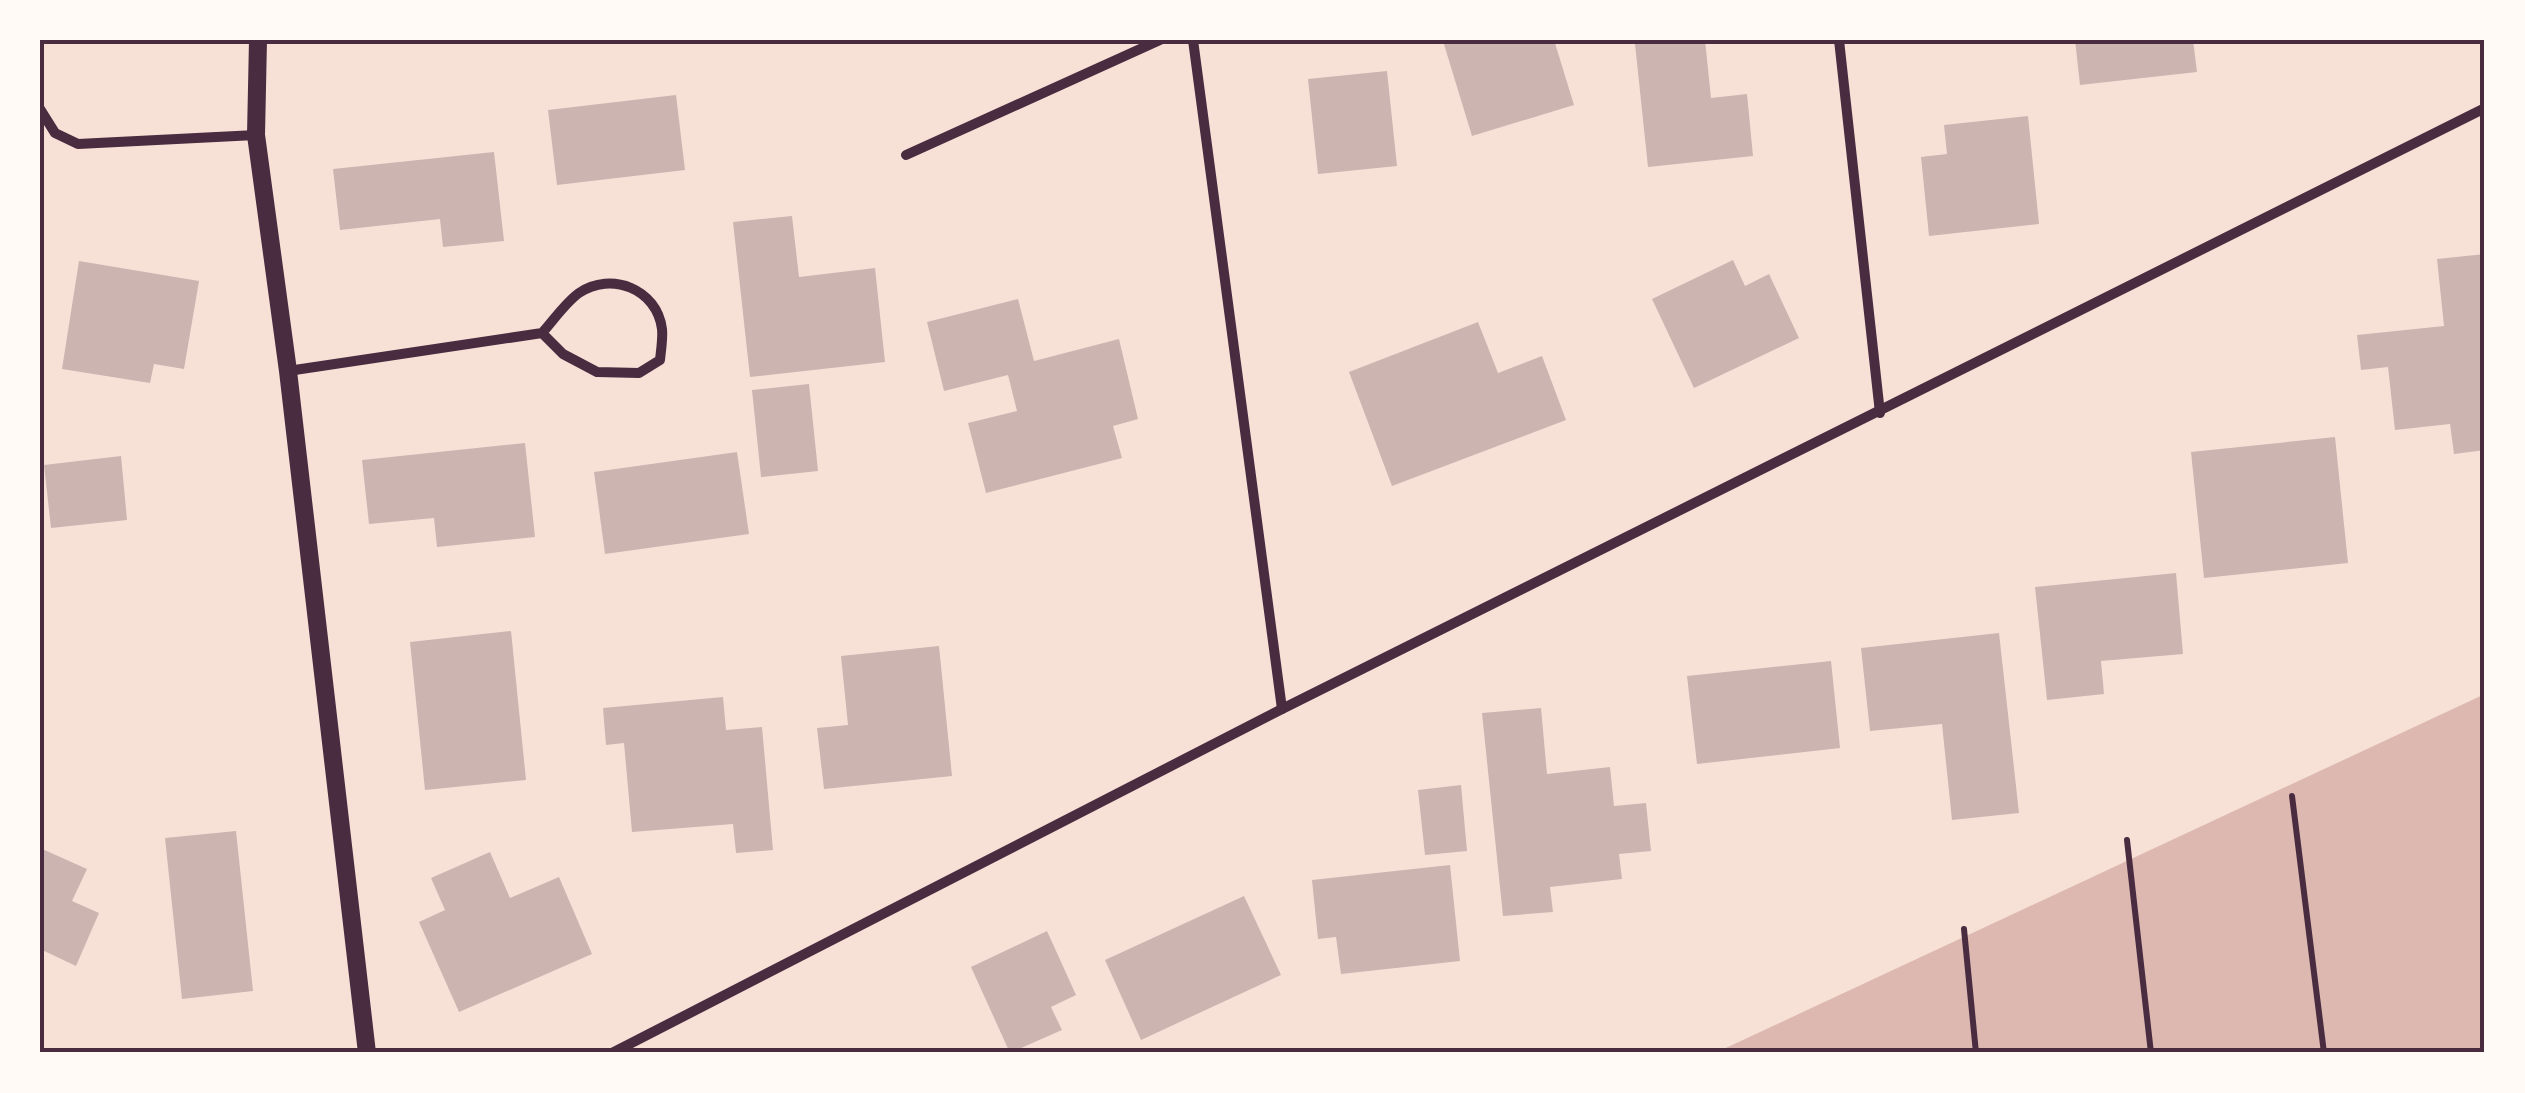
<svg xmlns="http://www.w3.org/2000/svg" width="2525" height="1093" viewBox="0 0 2525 1093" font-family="Montserrat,sans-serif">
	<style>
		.water { fill: #dcb8b0 }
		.building { fill: #ccb4b1 }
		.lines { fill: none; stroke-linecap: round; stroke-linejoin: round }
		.path { stroke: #4a2c40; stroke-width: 6 }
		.minor { stroke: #4a2c40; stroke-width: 10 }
		.tertiary { stroke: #4a2c40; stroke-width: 18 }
		.neatline { fill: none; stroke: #4a2c40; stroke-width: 4 }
	</style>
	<rect width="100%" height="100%" fill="#f7e1d7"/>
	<!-- water -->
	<polygon class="water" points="2485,694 2485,1053 1715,1053"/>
	<!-- building -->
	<g class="building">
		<polygon points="1554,40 1574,105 1472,136 1443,41"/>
		<polygon points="1678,40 1705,40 1711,98 1747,94 1753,156 1648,167 1635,44"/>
		<polygon points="2075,40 2193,40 2197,72 2080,85"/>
		<polygon points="1387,71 1397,166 1318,174 1308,79"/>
		<polygon points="676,95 685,170 557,185 548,110"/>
		<polygon points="2028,116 2039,224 1929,236 1921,157 1947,154 1944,125"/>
		<polygon points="494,152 504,241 443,247 440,219 340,230 333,169"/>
		<polygon points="792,216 799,277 875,268 885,362 750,377 733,222"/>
		<polygon points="2485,254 2485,450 2454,454 2450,424 2395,430 2388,367 2361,370 2357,335 2444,326 2437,259"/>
		<polygon points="1733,260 1745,286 1769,274 1799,338 1694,388 1652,299"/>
		<polygon points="79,261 199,281 184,369 154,364 150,383 62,369"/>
		<polygon points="1018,299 1034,361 1119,339 1138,419 1113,426 1122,458 986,493 968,423 1017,411 1008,375 944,391 927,322"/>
		<polygon points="1478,322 1498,373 1542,356 1566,420 1392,486 1349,372"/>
		<polygon points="809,384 818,471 761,477 752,390"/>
		<polygon points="2335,437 2348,563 2204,578 2191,452"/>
		<polygon points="525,443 535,537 437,547 434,518 369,524 362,460"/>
		<polygon points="737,452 749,534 605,554 594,472"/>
		<polygon points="121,456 127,520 51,528 44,465"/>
		<polygon points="2176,573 2183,654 2101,661 2104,694 2047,700 2035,587"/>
		<polygon points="511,631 526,780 425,790 410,642"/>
		<polygon points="1999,633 2019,813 1952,820 1942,724 1870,731 1861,648"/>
		<polygon points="939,646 952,776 824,789 817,728 848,725 841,656"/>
		<polygon points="1831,661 1840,748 1697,764 1687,676"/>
		<polygon points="723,697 726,730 762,727 773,850 736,853 733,824 632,832 624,743 606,745 603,708"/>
		<polygon points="1541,708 1547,774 1610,767 1614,806 1646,803 1651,851 1619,854 1622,879 1550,887 1553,912 1503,916 1482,713"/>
		<polygon points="1461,785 1467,851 1425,855 1418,790"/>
		<polygon points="236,831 253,991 182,999 165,838"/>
		<polygon points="40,848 87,869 72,901 99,913 76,966 40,949"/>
		<polygon points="490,852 510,898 559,877 592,954 459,1012 419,922 445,910 431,878"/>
		<polygon points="1450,865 1460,961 1341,974 1336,937 1318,939 1312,880"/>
		<polygon points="1244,896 1281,975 1141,1040 1105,960"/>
		<polygon points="1047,931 1076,995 1051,1007 1062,1030 1010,1053 971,967"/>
	</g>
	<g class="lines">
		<!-- path -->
		<g class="path">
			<polyline points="2292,796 2324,1053"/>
			<polyline points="2127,840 2151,1053"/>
			<polyline points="1964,929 1976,1053"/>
		</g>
		<!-- minor -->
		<g class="minor">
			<polyline points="1193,40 1282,709"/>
			<polyline points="1839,40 1880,413"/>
			<polyline points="40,109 55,133 78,144 256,135"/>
			<polyline points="906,155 1160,40"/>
			<path d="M288,371L542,333L563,354L597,372L639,373L660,360C661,350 663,338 662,329C657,289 611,271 579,293C565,303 553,321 542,333"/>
			<polyline points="612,1053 1282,709 2485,108"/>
		</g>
		<!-- tertiary -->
		<polyline class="tertiary" points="258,40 256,135 288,371 367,1053"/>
	</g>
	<!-- border -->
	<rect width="2525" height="1093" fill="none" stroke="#fffaf5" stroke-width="85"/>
	<rect x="42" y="42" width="2440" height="1008" class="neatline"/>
</svg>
